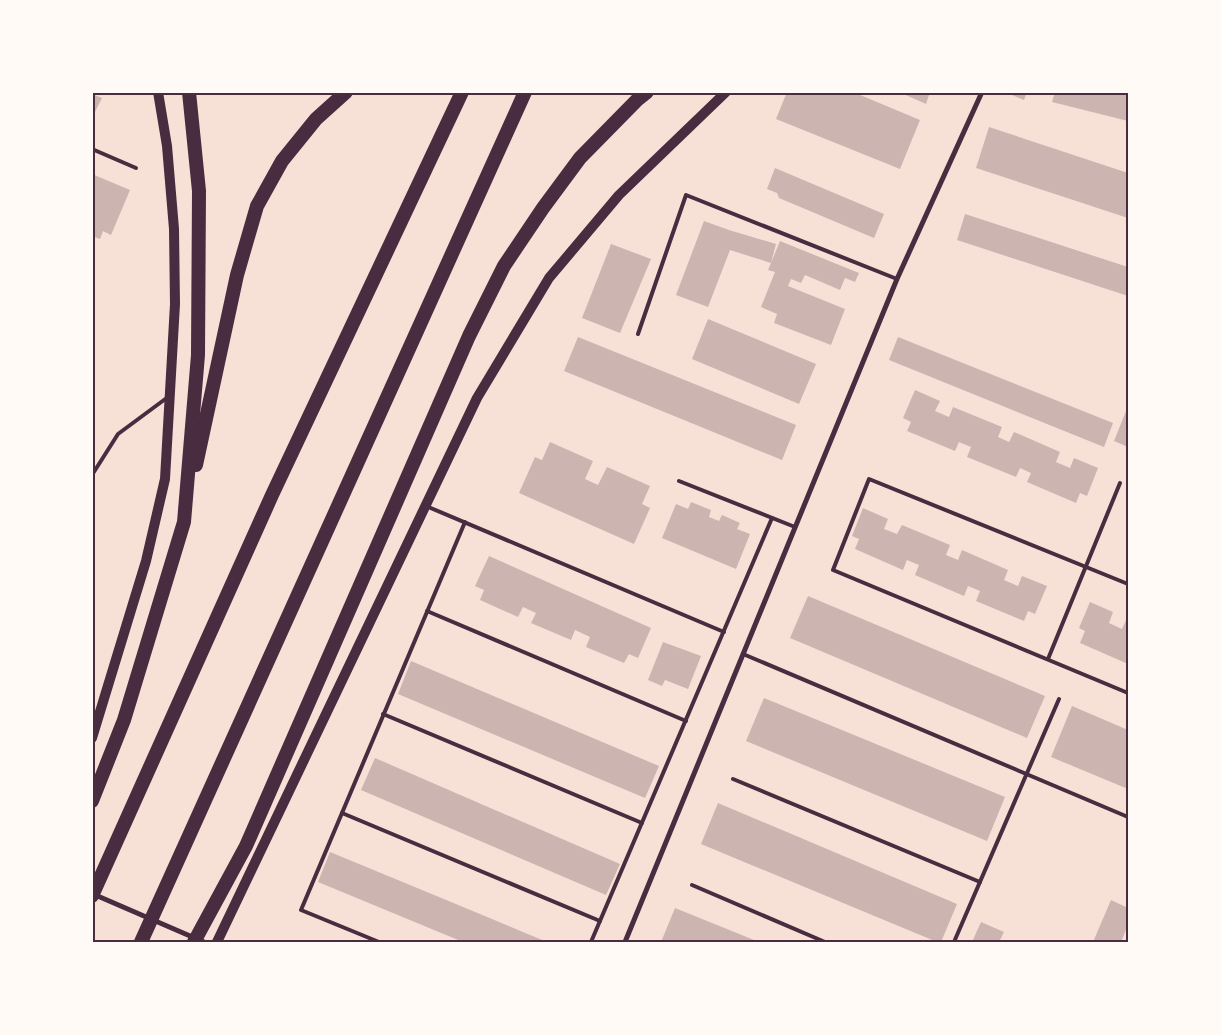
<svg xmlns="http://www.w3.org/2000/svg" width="1221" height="1035" viewBox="0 0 1221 1035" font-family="'Asap Condensed',sans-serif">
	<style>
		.building { fill: #ccb4b1 }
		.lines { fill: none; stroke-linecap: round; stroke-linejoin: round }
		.service { stroke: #4a2c40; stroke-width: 4 }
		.minor { stroke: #4a2c40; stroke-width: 5 }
		.secondary { stroke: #4a2c40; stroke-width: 10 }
		.trunk { stroke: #4a2c40; stroke-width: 14 }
		.neatline { fill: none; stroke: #4a2c40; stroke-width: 2 }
	</style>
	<rect width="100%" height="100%" fill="#f7e1d7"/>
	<!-- building -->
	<g class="building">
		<polygon points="787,92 853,92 920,120 900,169 776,119"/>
		<polygon points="899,92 930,92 926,104"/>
		<polygon points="1005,92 1027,92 1024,100"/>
		<polygon points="1055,92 1128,92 1128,121 1052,102"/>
		<polygon points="92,94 102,98 92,118"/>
		<polygon points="989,127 1128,173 1128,218 976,168"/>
		<polygon points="775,168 884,214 874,238 779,198 777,193 767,189"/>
		<polygon points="92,174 130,190 111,235 103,231 100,239 92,236"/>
		<polygon points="965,214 1128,267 1128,296 957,240"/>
		<polygon points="704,221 729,230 776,244 771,263 780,241 859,273 855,282 845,278 840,290 805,275 801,283 791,279 788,286 845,309 831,345 774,323 777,314 761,307 775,272 768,270 771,263 730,250 708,307 676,295"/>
		<polygon points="611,244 651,259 620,333 582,318"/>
		<polygon points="708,319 816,364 799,404 692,359"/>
		<polygon points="578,337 796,425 782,460 564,371"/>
		<polygon points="898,337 1113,423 1104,447 889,360"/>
		<polygon points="915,390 940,401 935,411 949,417 953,407 1002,427 998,437 1009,442 1014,432 1060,452 1056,462 1070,468 1074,458 1098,468 1087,496 1080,493 1076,503 1027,482 1031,473 1020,468 1016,477 967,457 971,447 959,442 955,451 907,431 911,422 903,418"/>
		<polygon points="1128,406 1128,447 1114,441"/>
		<polygon points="550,442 593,461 585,479 598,485 607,467 650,486 642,504 650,508 634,544 519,493 535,457 542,460"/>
		<polygon points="691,502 711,510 709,517 719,521 722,515 740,523 737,529 750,534 736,569 662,538 676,504 688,509"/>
		<polygon points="863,508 888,519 884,529 897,534 902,525 950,545 946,555 958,560 962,550 1008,570 1004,580 1018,586 1022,576 1047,586 1035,614 1028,611 1024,621 976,601 980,591 968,586 964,596 915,575 919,565 907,560 903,570 855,549 859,539 852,536"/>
		<polygon points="489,556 651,628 638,658 629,654 624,663 586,647 590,637 575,630 571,640 531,623 536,613 523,607 518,617 480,600 484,590 475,586"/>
		<polygon points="808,596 1045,696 1027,738 790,638"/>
		<polygon points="1090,602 1113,612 1109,623 1122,629 1127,618 1128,618 1128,664 1080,643 1085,631 1079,628"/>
		<polygon points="663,642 701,656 688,689 665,680 662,686 648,680"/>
		<polygon points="411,661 659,766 645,798 398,694"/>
		<polygon points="764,698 1005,797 987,841 746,741"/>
		<polygon points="1072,706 1128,730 1128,789 1051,757"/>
		<polygon points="375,758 620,864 606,895 361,790"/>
		<polygon points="718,803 957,904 941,942 937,942 701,844"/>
		<polygon points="330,852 439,897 547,942 463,942 318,882"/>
		<polygon points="1111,900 1128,908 1128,925 1121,942 1093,942"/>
		<polygon points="675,908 759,942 661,942"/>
		<polygon points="981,922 1004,932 999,942 972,942"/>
	</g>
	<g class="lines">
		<!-- service -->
		<g class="service">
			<polyline points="92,149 136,168"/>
			<polyline points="638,334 686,195 897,279"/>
			<polyline points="92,475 118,434 168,397"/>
			<polyline points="679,481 795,527"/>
			<polyline points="426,506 724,632"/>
			<polyline points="1128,584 869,479 833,570 1128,693"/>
			<polyline points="427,611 686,721"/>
			<polyline points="743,654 1128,817"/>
			<polyline points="1048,659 1120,483"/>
			<polyline points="383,714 642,823"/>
			<polyline points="733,779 980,882"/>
			<polyline points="342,813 600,921"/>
			<polyline points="692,885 825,942"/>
			<polyline points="379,942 301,910 465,522"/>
			<polyline points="591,942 772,518"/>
			<polyline points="954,942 1059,699"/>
		</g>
		<!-- minor -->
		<g class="minor">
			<polyline points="93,894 204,942"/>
			<polyline points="625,942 897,279 982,92"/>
		</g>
		<!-- secondary -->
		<g class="secondary">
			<polyline points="92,738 146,561 165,479 175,304 174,229 167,146 158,92"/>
			<polyline points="217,942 477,398 549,278 619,195 726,92"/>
		</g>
		<!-- trunk -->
		<g class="trunk">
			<polyline points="196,465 237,275 257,206 282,161 316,119 346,92"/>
			<polyline points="92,801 124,720 184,522 198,355 199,191 189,92"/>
			<polyline points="92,896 272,495 462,92"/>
			<polyline points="141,942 525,92"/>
			<polyline points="194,942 246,846 469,336 504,266 543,208 580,158 637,100 647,92"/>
		</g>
	</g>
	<!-- border -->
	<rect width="1221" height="1035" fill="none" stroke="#fffaf5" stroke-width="188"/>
	<rect x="94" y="94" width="1033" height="847" class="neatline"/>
</svg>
